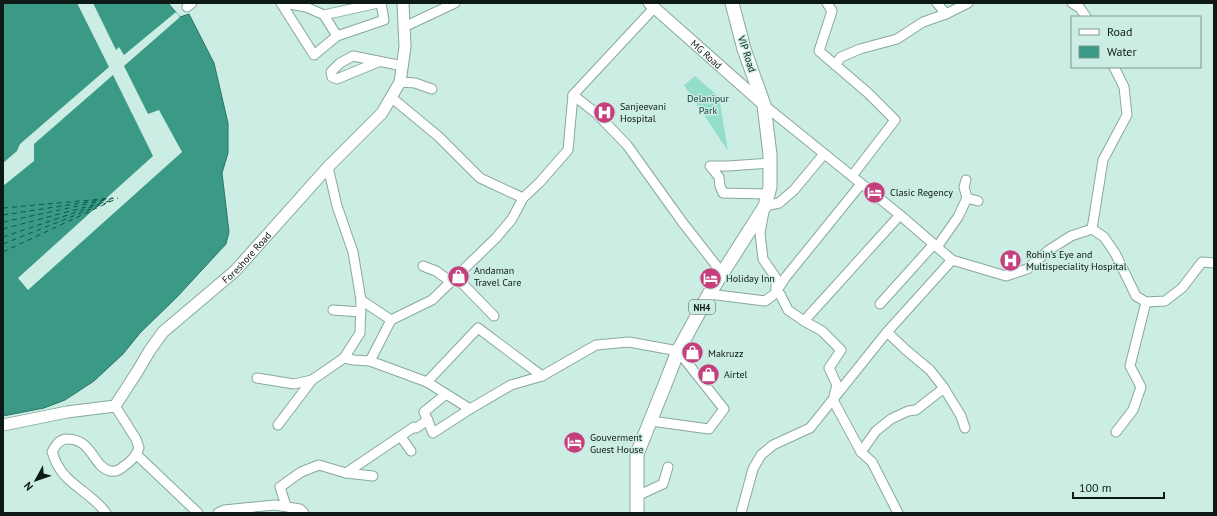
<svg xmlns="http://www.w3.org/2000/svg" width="1217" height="516" viewBox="0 0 1217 516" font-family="'PT Sans',sans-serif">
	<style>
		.green { fill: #93decb }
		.water { fill: #3b9a86; stroke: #2d7364 }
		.pier { fill: #ccede4 }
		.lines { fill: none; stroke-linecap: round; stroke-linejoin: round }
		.ferry { stroke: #07594a; stroke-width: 1; stroke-dasharray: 5 4; stroke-linecap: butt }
		.minor-casing { stroke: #88a89f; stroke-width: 11 }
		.major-casing { stroke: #88a89f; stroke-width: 13 }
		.highway-casing { stroke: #88a89f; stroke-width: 15 }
		.minor { stroke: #fff; stroke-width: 9 }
		.major { stroke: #fff; stroke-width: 11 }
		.highway { stroke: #fff; stroke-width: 13 }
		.labels { text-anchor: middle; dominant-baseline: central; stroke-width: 3; stroke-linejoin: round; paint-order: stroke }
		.shield { fill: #ccede4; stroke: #465954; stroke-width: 1 }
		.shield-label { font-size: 9px; font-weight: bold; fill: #0c1916 }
		.street-label { font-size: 10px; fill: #0c1916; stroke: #ccede4 }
		.park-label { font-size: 10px; fill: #113c33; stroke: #ccede4 }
		.poi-label { font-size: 10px; fill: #0c1916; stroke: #ccede4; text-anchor: start }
	</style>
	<rect width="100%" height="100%" fill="#ccede4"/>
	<!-- green -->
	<polygon class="green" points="695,76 719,97 728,151 684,85"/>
	<!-- water -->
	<polygon class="water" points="3,3 168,3 180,17 189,14 214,63 228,123 228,153 222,173 229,232 226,244 177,297 140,333 123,354 94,381 65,400 44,408 3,416"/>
	<!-- pier -->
	<polygon class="pier" points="77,3 93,3 116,50 119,47 124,55 176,12 180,17 124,66 148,114 159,110 182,152 28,290 18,278 153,156 113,75 34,144 34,161 3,186 3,163 17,151 20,144 109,67"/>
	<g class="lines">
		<!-- ferry -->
		<g class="ferry">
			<polyline points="3,208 113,198"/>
			<polyline points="3,215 107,199"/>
			<polyline points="3,222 115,198"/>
			<polyline points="3,229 108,201"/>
			<polyline points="3,237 112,200"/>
			<polyline points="3,244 106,203"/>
			<polyline points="3,252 118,198"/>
		</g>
		<defs>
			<g id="minor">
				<polyline points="281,3 314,55 337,36 384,20 381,3"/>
				<polyline points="284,3 306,7 324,15 378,3"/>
				<polyline points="827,3 832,11 819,51 868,93 895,120 852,176"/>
				<polyline points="937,3 946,14 968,3"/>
				<polyline points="1072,3 1080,8 1086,17"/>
				<polyline points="187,7 192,3"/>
				<polyline points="654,8 573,95 596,113 627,145 683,223 719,269 715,278"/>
				<polyline points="324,15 337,36"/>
				<polyline points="404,27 455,3"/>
				<polyline points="378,62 337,79 332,77 331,72 340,63 353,56 403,66"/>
				<polyline points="835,65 841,57 860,49 897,39 923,22 946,14"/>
				<polyline points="400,82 415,83 432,89"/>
				<polyline points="392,98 438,136 480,178 523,198"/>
				<polyline points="764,105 900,215 952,260 1006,276 1027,269 1049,250 1071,236 1092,229 1103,160 1127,115 1124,87 1114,67"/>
				<polyline points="966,180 964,187 967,198 978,201"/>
				<polyline points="768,194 723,193 720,186 719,177 710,166 728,166 770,163"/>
				<polyline points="1092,229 1104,237 1115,253 1136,296 1146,302 1165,301 1182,288 1202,262 1214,263"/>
				<polyline points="937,247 958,217 967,198"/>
				<polyline points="423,266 436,271 447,279 453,279"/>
				<polyline points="455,276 494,316"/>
				<polyline points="710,290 709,294 765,301 776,293 780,294 788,310 804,321 822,331 841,350 829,368 837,385 833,400 861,452 872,462 898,513"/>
				<polyline points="776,292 785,278 861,184"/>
				<polyline points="776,293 776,278 763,259 760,233 765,206 779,203 794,190 824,154"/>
				<polyline points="880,304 934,244"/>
				<polyline points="333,310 361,312"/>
				<polyline points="391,320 432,300 496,238 512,219 523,198 540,182 568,150 573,95"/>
				<polyline points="804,321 900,215"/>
				<polyline points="887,332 906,350 930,370 944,388 961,416 965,428"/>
				<polyline points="344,358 354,360 370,361 391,320 361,300"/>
				<polyline points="370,361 427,382 470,409 511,385 542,376 596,345 629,342 678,351 724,409 709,429 651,421"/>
				<polyline points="257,378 294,384 312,380"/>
				<polyline points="427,382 478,328 542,376"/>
				<polyline points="446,394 424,412 433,433 470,409"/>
				<polyline points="278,425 312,380 344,358 360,333 361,300 353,252 337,206 328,167"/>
				<polyline points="1116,432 1133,410 1141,387 1130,366 1146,302"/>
				<polyline points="401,437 411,451"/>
				<polyline points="861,452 876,431 891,419 908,411 916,410 944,388"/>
				<polyline points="137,455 198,513"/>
				<polyline points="346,473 373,476"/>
				<polyline points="637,496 663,484 668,467"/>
				<polyline points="286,506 280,487 301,472 319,465 346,473 414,427 416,428 428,420"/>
				<path d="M106,513C93,494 67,485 57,464C55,461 54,456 52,452C55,446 59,439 67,439C93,439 92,466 110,471C116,472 120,470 124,466C132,461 136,456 139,448L136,439L115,406"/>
				<polyline points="218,513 224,510 275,505 300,509 304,513"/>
				<polyline points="741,513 753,469 761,455 773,445 810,428 887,332 952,260"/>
			</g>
			<g id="major">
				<path id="s1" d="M649,3L764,105"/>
				<path id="s2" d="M3,425L67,412L115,406L137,372L150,350L163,332L235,271L328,167L382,113L400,82L405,47L403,3"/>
			</g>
			<polyline id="highway" points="637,513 637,454 664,387 678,351 709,294 765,206 770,187 770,155 764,105 744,49 732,3"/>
		</defs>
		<!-- minor casing -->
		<use href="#minor" class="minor-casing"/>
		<!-- major casing -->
		<use href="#major" class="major-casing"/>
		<!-- highway casing -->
		<use href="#highway" class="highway-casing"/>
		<!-- minor -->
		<use href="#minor" class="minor"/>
		<!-- major -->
		<use href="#major" class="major"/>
		<!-- highway -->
		<use href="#highway" class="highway"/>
	</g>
	<!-- icons -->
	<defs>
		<symbol id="hospital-disc" viewBox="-11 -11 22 22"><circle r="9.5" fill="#c63e7c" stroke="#ccede4"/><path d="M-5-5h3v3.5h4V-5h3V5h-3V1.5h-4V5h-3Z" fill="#fff"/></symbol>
		<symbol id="hotel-disc" viewBox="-11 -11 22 22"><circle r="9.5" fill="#c63e7c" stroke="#ccede4"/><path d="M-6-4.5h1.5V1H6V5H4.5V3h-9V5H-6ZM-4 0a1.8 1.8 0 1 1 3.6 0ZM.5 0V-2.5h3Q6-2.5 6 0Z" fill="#fff"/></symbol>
		<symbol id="shop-disc" viewBox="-11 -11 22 22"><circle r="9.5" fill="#c63e7c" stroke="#ccede4"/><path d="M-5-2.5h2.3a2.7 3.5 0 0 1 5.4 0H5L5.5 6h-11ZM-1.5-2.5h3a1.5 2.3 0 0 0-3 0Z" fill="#fff"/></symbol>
	</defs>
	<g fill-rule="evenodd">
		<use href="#hospital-disc" x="592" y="100" width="25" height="25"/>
		<use href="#hotel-disc" x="862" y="180" width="25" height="25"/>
		<use href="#hospital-disc" x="998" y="248" width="25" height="25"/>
		<use href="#shop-disc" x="446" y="264" width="25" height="25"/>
		<use href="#hotel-disc" x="698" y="266" width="25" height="25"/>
		<use href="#shop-disc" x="680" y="340" width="25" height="25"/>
		<use href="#shop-disc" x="696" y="362" width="25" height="25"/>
		<use href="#hotel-disc" x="562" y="430" width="25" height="25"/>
	</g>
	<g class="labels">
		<!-- shield labels -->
		<rect class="shield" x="689" y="300" width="26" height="14" rx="3"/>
		<g class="shield-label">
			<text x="702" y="307">NH4</text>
		</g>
		<!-- street labels -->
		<g class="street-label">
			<text stroke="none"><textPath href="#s1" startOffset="77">MG Road</textPath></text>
			<text transform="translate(747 54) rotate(72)">VIP Road</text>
			<text stroke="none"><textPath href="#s2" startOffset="314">Foreshore Road</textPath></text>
		</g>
		<!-- park labels -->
		<g class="park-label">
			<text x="708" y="98">Delanipur<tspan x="708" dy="12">Park</tspan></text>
		</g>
		<!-- poi labels -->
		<g class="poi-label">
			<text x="620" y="106">Sanjeevani<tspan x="620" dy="12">Hospital</tspan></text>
			<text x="890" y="192">Clasic Regency</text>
			<text x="1026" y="254">Rohin's Eye and<tspan x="1026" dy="12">Multispeciality Hospital</tspan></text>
			<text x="474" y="270">Andaman<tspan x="474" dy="12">Travel Care</tspan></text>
			<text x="726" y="278">Holiday Inn</text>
			<text x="708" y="353">Makruzz</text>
			<text x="724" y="374">Airtel</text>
			<text x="590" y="437">Gouverment<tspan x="590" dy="12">Guest House</tspan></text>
		</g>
	</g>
	<!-- border -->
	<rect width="1217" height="516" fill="none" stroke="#0c1916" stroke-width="8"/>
	<!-- legend -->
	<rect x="1071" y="16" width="130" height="52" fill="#ccede4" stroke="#7f9892"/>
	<rect x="1079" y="29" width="20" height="6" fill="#ffffff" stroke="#7f9892"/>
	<text x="1107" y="36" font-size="12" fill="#0c1916">Road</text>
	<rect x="1079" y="46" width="20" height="12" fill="#3b9a86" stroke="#7f9892"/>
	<text x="1107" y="56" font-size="12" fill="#0c1916">Water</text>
	<!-- north arrow -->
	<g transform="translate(36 480) rotate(230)" stroke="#ccede4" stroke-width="3" paint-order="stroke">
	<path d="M0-3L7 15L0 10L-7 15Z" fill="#0c1916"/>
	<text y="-6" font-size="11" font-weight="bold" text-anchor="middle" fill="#0c1916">N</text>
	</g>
	<!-- scale -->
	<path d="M1073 492v6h91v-6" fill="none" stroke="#0c1916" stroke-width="2"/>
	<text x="1079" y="492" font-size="12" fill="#0c1916" stroke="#ccede4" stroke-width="3" paint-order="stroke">100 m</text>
</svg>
